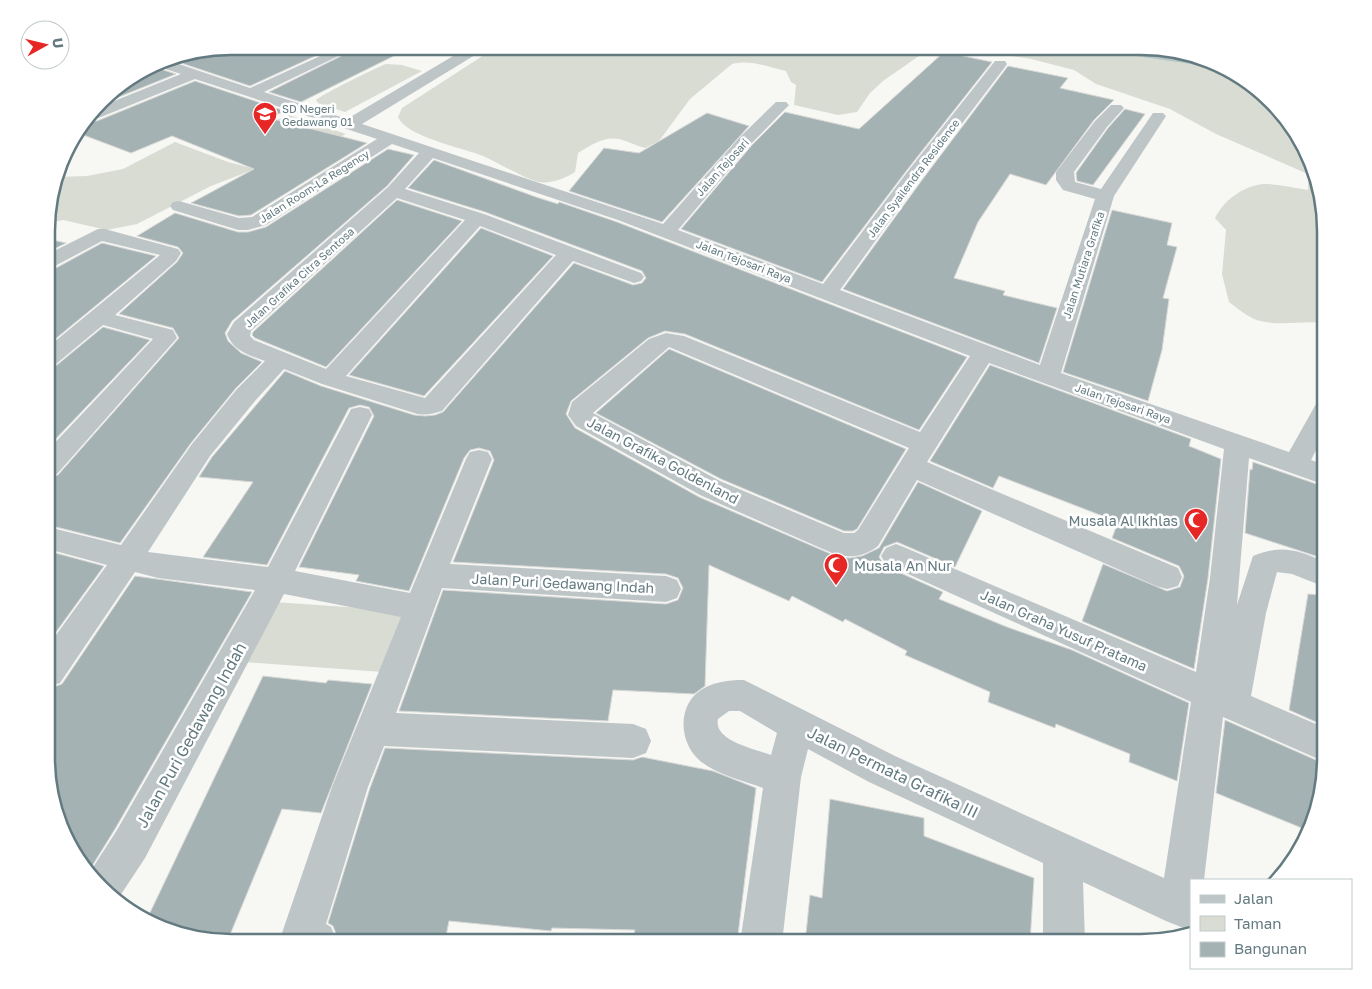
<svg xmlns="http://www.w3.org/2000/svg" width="1372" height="989" viewBox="0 0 1372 989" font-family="'Golos Text',sans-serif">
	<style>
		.green { fill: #d9dcd3 }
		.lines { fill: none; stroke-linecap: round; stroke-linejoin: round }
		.stream { fill: #b4c6c6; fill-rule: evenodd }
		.building { fill: #a5b2b4; stroke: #d9d9d7 }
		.minor { fill: #bec5c7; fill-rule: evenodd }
		.labels { text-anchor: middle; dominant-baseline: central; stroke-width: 5; stroke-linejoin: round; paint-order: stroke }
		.far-poi-label { font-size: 11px; fill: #627a80; stroke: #fff; text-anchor: start }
		.far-street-label { font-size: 11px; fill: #627a80; stroke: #fff }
		.street-label { font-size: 14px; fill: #627a80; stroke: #fff }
		.poi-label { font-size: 14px; fill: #627a80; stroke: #fff; text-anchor: end }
		.near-street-label { font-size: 16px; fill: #627a80; stroke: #fff }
		.rim { fill: none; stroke: #627a80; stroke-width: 2.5 }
	</style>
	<rect width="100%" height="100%" fill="#f7f7f4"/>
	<!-- green -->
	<g class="green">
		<path d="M498,46L1153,47L1212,60L1254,85L1307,149L1325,219V323C1302,320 1273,328 1252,318C1244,314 1236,307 1229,302L1222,274L1226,230L1215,218C1224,200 1244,185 1265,184C1279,184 1295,188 1308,190V174L1216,134L1170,109L1096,84L1074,70L1031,59L975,50L940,47L929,49L883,81L870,93L857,112L838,115L794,105L796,85L791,82L786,71C768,67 750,59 732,64L690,99L659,141L645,148C636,146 628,141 619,139C605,136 590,145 578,153L575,172C566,178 551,184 539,182C527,180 497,162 483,156C464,148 406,137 398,117L402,108Z"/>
		<path d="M386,64L402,65L422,71L345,112L318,103L316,100C319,96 379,66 386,64Z"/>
		<polygon points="289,115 346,134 316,148 259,128"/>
		<polygon points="175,142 228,162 255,169 211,186 137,224 107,230 63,220 48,223 48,207 57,177 87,176 123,169"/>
		<polygon points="274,602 406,611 383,672 242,662"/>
	</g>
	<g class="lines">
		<!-- stream -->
		<polygon class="stream" points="1131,52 1221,66 1226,69 1129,55"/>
	</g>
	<!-- building -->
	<g class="building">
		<polygon points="231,46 337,46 250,86 169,59"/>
		<polygon points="361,46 414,46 301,102 269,92"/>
		<polygon points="944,52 992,62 907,170 822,282 681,229 752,145 785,112 859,129"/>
		<polygon points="151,66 176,74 99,105 109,92"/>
		<polygon points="1008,66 1068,78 1060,88 1114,100 1094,120 1046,185 1010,174 978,222 954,278 1005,291 1003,295 1057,308 1039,363 843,289 922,180"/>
		<polygon points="195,81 285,111 269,118 367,143 251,215 239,216 191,203 254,169 172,136 131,153 78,133 87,121 97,121"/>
		<polygon points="1125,109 1145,114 1093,185 1077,181 1076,173 1108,128"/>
		<polygon points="707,113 749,126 662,222 569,191 604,148 639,153"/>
		<polygon points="388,149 414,155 387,186 232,321 225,333 228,341 241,353 262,362 236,388 191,443 120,543 48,525 48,479 58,475 179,338 173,328 119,314 177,262 183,253 178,247 137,236 175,213 238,232 248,232 266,227"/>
		<polygon points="434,160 536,197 558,204 559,202 617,222 967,357 919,430 685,334 665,331 648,338 571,401 566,414 575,428 699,497 838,557 850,558 862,556 879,548 918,482 982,511 955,567 897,542 884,547 879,557 885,566 943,592 939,599 1007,627 1072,650 1189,703 1177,781 1129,762 1130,754 1056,724 1055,728 988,702 990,692 905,655 907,651 845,619 843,622 792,596 789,601 709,565 705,686 694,694 613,690 608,721 399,711 443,590 666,604 678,600 683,588 678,578 666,574 453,562 494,460 490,451 479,448 470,450 464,458 409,591 356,581 359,575 299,567 374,416 369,407 360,405 349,408 267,565 203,557 253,482 199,477 212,457 285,371 321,386 414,415 425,416 435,415 443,412 574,263 633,285 642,283 646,278 642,271 485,212 408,188"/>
		<polygon points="397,200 462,221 326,367 255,338 252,335 253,332"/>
		<polygon points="1112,210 1172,223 1167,245 1177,247 1163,298 1169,299 1162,350 1148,401 1063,372"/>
		<polygon points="481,228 553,256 424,396 349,375"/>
		<polygon points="48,239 66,243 48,252"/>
		<polygon points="102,243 156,256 48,345 48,270 56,268"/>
		<polygon points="103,327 150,340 48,447 48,368 57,365"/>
		<polygon points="669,349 906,449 857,529 853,531 844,531 721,479 596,413"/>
		<polygon points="990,365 1191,439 1189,446 1221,459 1208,578 1194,669 1082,621 1103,564 1167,591 1180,587 1184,576 1179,566 1112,538 1118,522 999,476 993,488 930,461"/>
		<polygon points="1253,462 1325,487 1325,559 1245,533 1250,469 1252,470"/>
		<polygon points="48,551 104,566 48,643"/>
		<polygon points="135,576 252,592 115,829 89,871 71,850 48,782 48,689 62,684"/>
		<polygon points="1308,594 1325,595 1325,726 1289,710"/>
		<polygon points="263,676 326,683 328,680 372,684 321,813 282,809 227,942 219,942 160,929 146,921"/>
		<polygon points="1225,720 1325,764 1316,818 1309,831 1216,793"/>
		<polygon points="385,748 633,760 642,757 713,771 756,788 737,943 632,943 635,930 552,928 551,931 449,921 445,941 391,936 390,942 339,942 333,926 328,923 370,788"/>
		<polygon points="830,799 924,818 924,836 1034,878 1030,943 805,943 810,895 822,898"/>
	</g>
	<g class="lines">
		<!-- minor -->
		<g class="minor">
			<path d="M342,46H359L264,92L347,119L465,49H475L477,52L475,55L362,124L663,224L739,138L776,102H786L789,105L786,108L751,144L678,230L823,284L908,171L995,61H1005L1007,64L1005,67L920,179L840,290L1040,365L1095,199L1063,190L1056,180V172L1095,121L1111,105H1121L1124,108L1107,127L1074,172L1075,182L1101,189L1153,113H1163L1166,116L1114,196L1061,373L1289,452L1316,404L1325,402V433L1311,460L1325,465V485L1249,458L1237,605L1253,556C1282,544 1298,550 1325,562V587L1292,574L1277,572L1266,613L1251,696L1325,728V762L1223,717L1204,880H1191V931L1166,921L1083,882L1085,943H1043V863L869,782L808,749L801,777L782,943H740L763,788C742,780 713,774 697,758C680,741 678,709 697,693C710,682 728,680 744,680L895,756L1164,878L1191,702L886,564L881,556L886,548L896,544L906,548L1196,672L1210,578L1224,449L989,363L927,462L1178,568L1182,577L1178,586L1167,589L1156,586L917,480L878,546C864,557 848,559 832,553L700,495L576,426L568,415L572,402L649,339L666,333L684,336L920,432L970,356L618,220L433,158L405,189L484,214L641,273L644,277L641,281L634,283L573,261L442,411C432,414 424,416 414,413L322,384L284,369L255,401L210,456L148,552L268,567L348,415L351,409L360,407L369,409L372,415L295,571L410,593L466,459L470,452L479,450L488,452L492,459L450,564L666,576L677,580L681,589L677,598L666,602L442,588L396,713L633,724L646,729L651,741L646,753L633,758L384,746L368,787L326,924L331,927L337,942H286L282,933L332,787L401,617L284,594L145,858L116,902L90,872L117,830L255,590L158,578L135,572L60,683L48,687V646L107,565L48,549V527L121,545L192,444L237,389L265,361C249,355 233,351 227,334L234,322L388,187L419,153L392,144L266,225L248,230H238L173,210L170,206L173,202L179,201L239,218L252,217L377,139L195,79L96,119L88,120L97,108L181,74L153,65L164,59L250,88ZM397,198L465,220L326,369L254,340L250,336L251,331ZM480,226L556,255L425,398L346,376ZM669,347L909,448L858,530L854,533H844L720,481L593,413ZM729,711H740L777,733L771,755C755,749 713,741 718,719Z"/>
			<polygon points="98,229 105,229 178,249 181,253 176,261 115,315 173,330 177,338 57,474 48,477 48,450 153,339 103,325 56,364 48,366 48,347 160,255 102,241 55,266 48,268 48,254"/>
		</g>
	</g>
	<!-- icons -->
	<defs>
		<symbol id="school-pin" viewBox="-11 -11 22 30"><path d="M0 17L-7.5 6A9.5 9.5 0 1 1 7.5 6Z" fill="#e72725" stroke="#fff"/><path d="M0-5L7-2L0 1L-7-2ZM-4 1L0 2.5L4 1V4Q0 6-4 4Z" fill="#fff"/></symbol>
		<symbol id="mosque-pin" viewBox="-11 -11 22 30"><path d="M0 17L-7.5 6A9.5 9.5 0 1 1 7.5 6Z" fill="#e72725" stroke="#fff"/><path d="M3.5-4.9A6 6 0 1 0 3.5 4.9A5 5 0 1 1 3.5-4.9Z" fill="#fff"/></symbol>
	</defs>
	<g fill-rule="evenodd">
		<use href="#school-pin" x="251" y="100" width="28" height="38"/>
		<use href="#mosque-pin" x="1182" y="506" width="28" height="38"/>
		<use href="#mosque-pin" x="822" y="551" width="28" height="38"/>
	</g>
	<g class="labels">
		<!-- far-poi labels -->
		<g class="far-poi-label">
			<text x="282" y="108">SD Negeri<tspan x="282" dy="13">Gedawang 01</tspan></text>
		</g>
		<!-- far-street labels -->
		<g class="far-street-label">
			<text transform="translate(722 167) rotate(-48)">Jalan Tejosari</text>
			<text transform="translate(913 178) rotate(-53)">Jalan Syailendra Residence</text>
			<text transform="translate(314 186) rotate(-32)">Jalan Room-La Regency</text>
			<text transform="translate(744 261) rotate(21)">Jalan Tejosari Raya</text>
			<text transform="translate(1083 265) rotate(-72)">Jalan Mutiara Grafika</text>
			<text transform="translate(299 277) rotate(-42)">Jalan Grafika Citra Sentosa</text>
			<text transform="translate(1123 403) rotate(19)">Jalan Tejosari Raya</text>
		</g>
		<!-- street labels -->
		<g class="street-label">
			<text transform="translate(663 460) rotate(28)">Jalan Grafika Goldenland</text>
			<text transform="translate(563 583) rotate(3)">Jalan Puri Gedawang Indah</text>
			<text transform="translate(1064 630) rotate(24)">Jalan Graha Yusuf Pratama</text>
		</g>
		<!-- poi labels -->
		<g class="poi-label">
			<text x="1178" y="520">Musala Al Ikhlas</text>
			<text x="854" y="565" text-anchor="start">Musala An Nur</text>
		</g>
		<!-- near-street labels -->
		<g class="near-street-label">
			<text transform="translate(191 735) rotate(-61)">Jalan Puri Gedawang Indah</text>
			<text transform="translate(893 772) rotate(26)">Jalan Permata Grafika III</text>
		</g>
	</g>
	<!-- crop -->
	<path d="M0 0H1372V989H0ZM231 55H1141A176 176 0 0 1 1317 231V758A176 176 0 0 1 1141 934H231A176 176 0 0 1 55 758V231A176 176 0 0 1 231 55Z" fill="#fff" fill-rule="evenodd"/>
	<path class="rim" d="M231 55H1141A176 176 0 0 1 1317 231V758A176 176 0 0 1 1141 934H231A176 176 0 0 1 55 758V231A176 176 0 0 1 231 55Z"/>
	<!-- legend -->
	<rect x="1190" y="879" width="162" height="90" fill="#ffffff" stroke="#c0cacc"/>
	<rect x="1200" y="895" width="25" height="8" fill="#bec5c7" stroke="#c0cacc"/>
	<text x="1234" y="904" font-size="15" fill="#627a80">Jalan</text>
	<rect x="1200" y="916" width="25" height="15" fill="#d9dcd3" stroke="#c0cacc"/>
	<text x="1234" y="929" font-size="15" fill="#627a80">Taman</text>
	<rect x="1200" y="942" width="25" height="15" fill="#a5b2b4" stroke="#c0cacc"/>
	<text x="1234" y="954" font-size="15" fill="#627a80">Bangunan</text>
	<!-- north arrow -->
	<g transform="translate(45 45) rotate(82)"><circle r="24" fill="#ffffff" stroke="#c0cacc"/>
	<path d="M0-4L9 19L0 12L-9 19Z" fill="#e72725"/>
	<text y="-8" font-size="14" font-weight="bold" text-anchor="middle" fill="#627a80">U</text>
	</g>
</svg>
